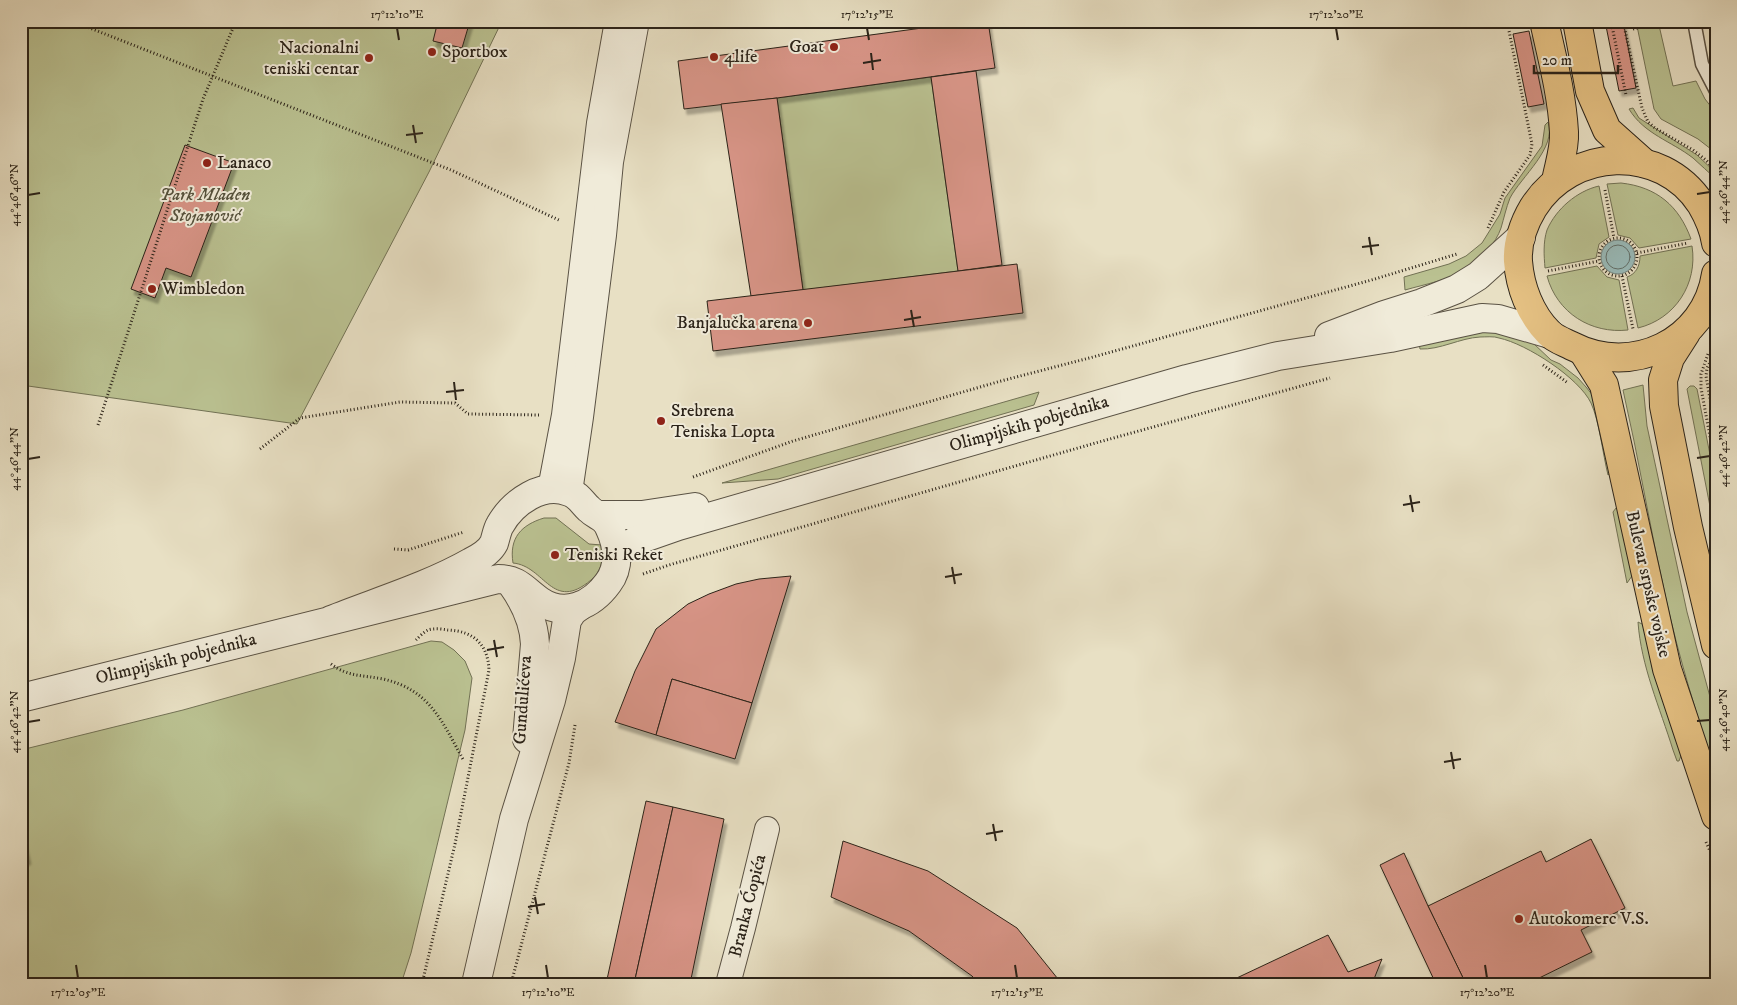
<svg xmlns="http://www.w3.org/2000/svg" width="1737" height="1005" viewBox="0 0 1737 1005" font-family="'IM FELL DW Pica',serif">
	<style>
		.green { fill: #bac191; stroke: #727255 }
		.water { fill: #99bbba; stroke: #6d7e7a }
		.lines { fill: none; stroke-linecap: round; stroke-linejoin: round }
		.shore { stroke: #626f6a; stroke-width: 1 }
		.building { fill: #d79486; stroke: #2b2319; filter: url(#shadow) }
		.service-casing { stroke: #5a5244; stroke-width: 15 }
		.minor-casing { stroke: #5a5244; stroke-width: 26 }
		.tertiary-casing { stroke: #5a5244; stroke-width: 30 }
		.primary-casing { stroke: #2b2319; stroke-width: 30 }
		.path { stroke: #2b2319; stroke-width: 3; stroke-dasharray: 1 2.5; stroke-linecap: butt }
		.service { stroke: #f0ebd9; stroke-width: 12 }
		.minor { stroke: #f0ebd9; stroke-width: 24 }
		.tertiary { stroke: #f0ebd9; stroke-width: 28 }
		.primary { stroke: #e4c082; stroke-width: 28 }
		.ticks { fill: none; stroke: #2b2319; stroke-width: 2 }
		.poi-dot { fill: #8f2418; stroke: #f0ebd9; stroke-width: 2 }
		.labels { text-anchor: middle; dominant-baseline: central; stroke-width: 4; stroke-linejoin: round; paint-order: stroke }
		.poi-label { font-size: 18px; fill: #2b2319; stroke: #f0ebd9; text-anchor: start }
		.park-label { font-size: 18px; font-style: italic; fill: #56523d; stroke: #f0ebd9 }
		.street-label { font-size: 18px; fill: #2b2319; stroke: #f0ebd9 }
		.neatline { fill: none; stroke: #2b2319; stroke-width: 2 }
		.ticks-label { font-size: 12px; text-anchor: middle; fill: #2b2319 }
	</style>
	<defs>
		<filter id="shadow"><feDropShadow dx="3" dy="5.5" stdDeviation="1" flood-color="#0004"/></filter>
	</defs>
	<rect width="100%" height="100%" fill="#e8e0c4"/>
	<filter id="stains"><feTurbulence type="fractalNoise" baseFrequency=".004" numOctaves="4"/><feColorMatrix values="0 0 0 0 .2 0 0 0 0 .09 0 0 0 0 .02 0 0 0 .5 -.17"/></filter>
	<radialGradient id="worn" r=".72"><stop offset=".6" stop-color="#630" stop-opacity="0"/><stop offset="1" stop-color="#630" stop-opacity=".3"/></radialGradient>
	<!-- green -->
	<g class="green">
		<polygon points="21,21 502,21 429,172 297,424 21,385"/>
		<polygon points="1636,21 1658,21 1673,86 1696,81 1705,99 1716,113 1716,153 1698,139 1661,119 1654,109"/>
		<polygon points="931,77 958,271 803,290 777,98"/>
		<path d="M1633,108L1639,118L1697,155L1716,173V179C1708,172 1701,165 1693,158C1671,141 1644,134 1629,109Z"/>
		<path d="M1548,122C1557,148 1521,177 1510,198C1506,208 1504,218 1501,228C1496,243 1481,260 1467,269C1449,280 1426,284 1405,290L1404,277L1449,264L1466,256L1482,243L1500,214L1505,198L1542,146L1545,125Z"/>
		<path d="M1621,183C1657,187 1679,206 1691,239L1639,248L1630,238L1618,235L1607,184Z"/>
		<path d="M1599,186L1609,237L1599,244L1596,258L1545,268C1544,256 1543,242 1547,230C1556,209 1577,191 1599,186Z"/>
		<path d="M1692,246C1698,284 1675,319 1638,328L1627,277C1636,274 1640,266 1640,256Z"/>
		<path d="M1597,266L1607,277L1619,280L1628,330C1591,334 1557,313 1547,276Z"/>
		<path d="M1488,327L1533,343L1551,360L1560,364L1578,378L1586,387L1594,397L1616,468L1608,475C1603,455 1599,420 1591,403C1579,378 1527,344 1499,338C1494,336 1486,337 1480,337C1460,338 1440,350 1420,349L1419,343Z"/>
		<path d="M1643,385L1647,426L1687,612L1716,719V774C1697,716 1679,658 1666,599C1650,529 1639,459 1623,390Z"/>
		<polygon points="1690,386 1694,386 1697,389 1716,485 1716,537 1687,389"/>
		<polygon points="1039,392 1034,405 778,479 722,483"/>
		<polygon points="1616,508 1620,509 1635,567 1632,576 1627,583 1613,512"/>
		<path d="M544,518H556L589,544L602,545C604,558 602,571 591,580C552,613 545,566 513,563C509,538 521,525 544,518Z"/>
		<path d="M1638,622L1644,625L1682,753L1679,761H1677L1673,750C1660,708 1641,666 1638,622Z"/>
		<polygon points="431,641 442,642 454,650 465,661 472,678 465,730 411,953 401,984 21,984 21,750 183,710"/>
	</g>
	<!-- water -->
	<circle class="water" cx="1618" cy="257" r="17"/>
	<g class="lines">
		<!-- shore -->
		<circle class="shore" cx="1618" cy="257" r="12"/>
	</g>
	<!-- building -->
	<g class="building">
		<polygon points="438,21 470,21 462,48 433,41"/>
		<polygon points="974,21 988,21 995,68 777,98 684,109 678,61"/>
		<polygon points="1605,21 1623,21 1636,88 1619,91"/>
		<polygon points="1529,31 1544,104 1528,107 1513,34"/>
		<polygon points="976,71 1002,265 958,271 931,77"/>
		<polygon points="777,98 803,290 751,296 721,104"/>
		<polygon points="185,145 234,163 191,277 166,268 155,298 131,289"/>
		<polygon points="1017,264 1023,313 713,351 707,301"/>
		<polygon points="791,576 752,703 672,679 656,735 615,722 635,671 656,629 688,604 709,594 736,584 759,579"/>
		<polygon points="672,679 752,703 735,759 656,735"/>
		<polygon points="646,801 673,807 634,984 606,984"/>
		<polygon points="673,807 724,819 690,984 634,984"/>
		<polygon points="21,828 28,859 21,861"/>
		<polygon points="1591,839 1625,908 1581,930 1592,952 1527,984 1466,984 1428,906 1541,851 1546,862"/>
		<polygon points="843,841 928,871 1017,928 1062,984 980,984 972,976 909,931 831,897"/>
		<polygon points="1404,853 1428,906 1466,984 1436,984 1380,865"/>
		<polygon points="1328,935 1348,972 1382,959 1372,984 1224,984"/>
	</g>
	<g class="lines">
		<defs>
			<polyline id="service" points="1694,21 1702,64 1716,91"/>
			<g id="minor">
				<polyline points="550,489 564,415 599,123 617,21"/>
				<polyline points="570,492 581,417 604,235 611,162 637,21"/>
				<polyline points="728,984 743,928 767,829"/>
			</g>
			<g id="tertiary">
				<polyline points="1329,336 1384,315 1422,303 1457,289 1478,276 1521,237"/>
				<polyline points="600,515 642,515 695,507"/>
				<polyline points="617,554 635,541 678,526 1187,379 1278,356 1390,338 1482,318 1498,319 1550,334"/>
				<path d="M511,583C524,601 534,622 535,644L527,739"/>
				<path d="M21,698L498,579C519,579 524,590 540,601C565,618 592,605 608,583C620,567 618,546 610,529C605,516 597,517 589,509C582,503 579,495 569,492C543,481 513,502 500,525C497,530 496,537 494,543C490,551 479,558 471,562C429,586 376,602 331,620"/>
				<polyline points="476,984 514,819 551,700 561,658 567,620 573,611 580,606"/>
			</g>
			<g id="primary">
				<path d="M1544,21C1552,57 1562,95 1564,132C1565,148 1559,165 1556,181"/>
				<polyline points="1577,21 1590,91 1607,130 1644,163"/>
				<path d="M1716,243C1714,229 1708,216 1701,204C1661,143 1571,147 1533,208C1524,223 1517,243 1518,261C1520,287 1530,314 1549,333C1555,339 1564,342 1572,346C1632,377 1706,342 1716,274"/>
				<polyline points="1686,333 1670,358 1663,380 1664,406 1688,527 1716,645"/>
				<polyline points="1584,353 1604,385 1667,669 1716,816"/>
			</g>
		</defs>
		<!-- service casing -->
		<use href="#service" class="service-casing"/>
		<!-- minor casing -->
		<use href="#minor" class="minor-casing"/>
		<!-- tertiary casing -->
		<use href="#tertiary" class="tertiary-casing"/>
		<!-- primary casing -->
		<use href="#primary" class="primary-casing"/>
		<!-- path -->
		<g class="path">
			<polyline points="72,21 451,170 561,221"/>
			<polyline points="1611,21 1626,95"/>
			<polyline points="1623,21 1642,108 1648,122 1655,128 1693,150 1706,160 1716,171"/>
			<polyline points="1633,29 1661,23"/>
			<polyline points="1605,190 1614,238"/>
			<polyline points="21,227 26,21"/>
			<polyline points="1488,228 1504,192 1530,155 1532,144 1507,21"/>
			<circle cx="1618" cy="257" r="19"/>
			<polyline points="1637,253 1688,243"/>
			<polyline points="1548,271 1599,261"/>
			<polyline points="1622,276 1633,329"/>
			<polyline points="1716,351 1707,368 1706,376 1716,433"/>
			<polyline points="1708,354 1701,374 1701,388 1716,469"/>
			<polyline points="1543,365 1568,383"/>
			<polyline points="98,425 203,99 236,21"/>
			<polyline points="260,449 300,418 400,402 455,403 468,414 539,415"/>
			<polyline points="693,477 793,441 1001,381 1093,357 1375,279 1457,254"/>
			<polyline points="394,549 408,550 464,532"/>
			<polyline points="643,574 669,565 1099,442 1330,378"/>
			<path d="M416,640C419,637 424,632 428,630C434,628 442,629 448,630C473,631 488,644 489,670L455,844L422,984"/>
			<path d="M331,664C348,677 363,675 383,679C431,690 442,722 464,761"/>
			<polyline points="1706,842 1716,864"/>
			<polyline points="511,984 569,763 575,725"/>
		</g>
		<!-- service -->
		<use href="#service" class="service"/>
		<!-- minor -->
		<use href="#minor" class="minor"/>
		<!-- tertiary -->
		<use href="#tertiary" class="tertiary"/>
		<!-- primary -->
		<use href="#primary" class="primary"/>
	</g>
	<!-- ticks -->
	<path class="ticks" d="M397,28L399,40M867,28L869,40M1336,28L1338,40M871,53L873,70M863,63L881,60M413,125L416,143M406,135L423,133M1697,194L1710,192M28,195L40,193M1369,237L1372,255M1362,247L1379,245M911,310L914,327M904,320L921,317M454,382L456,400M446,392L464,390M1697,458L1710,456M28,459L40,457M1410,495L1413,512M1403,505L1420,502M952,567L955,584M945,577L962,574M494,640L497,657M487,650L504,647M1697,721L1710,720M28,722L40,720M1451,752L1454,769M1444,762L1461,759M993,824L996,841M986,834L1003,831M535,897L538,914M528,907L545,904M76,965L78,978M546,965L548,978M1015,965L1017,978M1485,965L1487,978"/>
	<!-- markers -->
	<g class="poi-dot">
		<circle cx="834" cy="47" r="5"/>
		<circle cx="432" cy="52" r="5"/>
		<circle cx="714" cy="57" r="5"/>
		<circle cx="369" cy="58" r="5"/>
		<circle cx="207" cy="163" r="5"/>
		<circle cx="152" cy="289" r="5"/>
		<circle cx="808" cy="323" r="5"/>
		<circle cx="661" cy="421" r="5"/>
		<circle cx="555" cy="555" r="5"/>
		<circle cx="1519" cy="919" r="5"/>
	</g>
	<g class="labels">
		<!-- poi labels -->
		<g class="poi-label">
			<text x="824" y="47" text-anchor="end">Goat</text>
			<text x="359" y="48" text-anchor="end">Nacionalni<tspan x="359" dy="21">teniski centar</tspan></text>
			<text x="442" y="52">Sportbox</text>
			<text x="724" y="57">4life</text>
			<text x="217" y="163">Lanaco</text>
			<text x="162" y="289">Wimbledon</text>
			<text x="798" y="323" text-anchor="end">Banjalučka arena</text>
			<text x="671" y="411">Srebrena<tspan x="671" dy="21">Teniska Lopta</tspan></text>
			<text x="565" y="555">Teniski Reket</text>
			<text x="1529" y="919">Autokomerc V.S.</text>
		</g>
		<!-- park labels -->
		<g class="park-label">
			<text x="205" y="195">Park Mladen<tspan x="205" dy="21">Stojanović</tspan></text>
		</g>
		<!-- street labels -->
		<g class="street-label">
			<text transform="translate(1029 424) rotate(-16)">Olimpijskih pobjednika</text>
			<text transform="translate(1648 584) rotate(77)">Bulevar srpske vojske</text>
			<text transform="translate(176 659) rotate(-14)">Olimpijskih pobjednika</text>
			<text transform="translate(523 700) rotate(-86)">Gundulićeva</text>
			<text transform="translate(748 906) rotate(-76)">Branka Ćopića</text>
		</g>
	</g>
	<!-- margin -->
	<rect width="1737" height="1005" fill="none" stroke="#e8e0c4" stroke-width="55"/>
	<!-- scale -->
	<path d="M1534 65v8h84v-8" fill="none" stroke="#2b2319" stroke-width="2.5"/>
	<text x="1542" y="65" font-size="15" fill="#2b2319" stroke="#f0ebd9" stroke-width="4" paint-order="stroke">20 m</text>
	<rect x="28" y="28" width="1682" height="950" class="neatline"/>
	<g class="ticks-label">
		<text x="397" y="18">17°12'10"E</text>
		<text x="867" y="18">17°12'15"E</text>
		<text x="1336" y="18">17°12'20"E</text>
		<text transform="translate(1723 192) rotate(-90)" y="4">44°46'44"N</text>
		<text transform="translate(14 195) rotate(-90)" y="4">44°46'46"N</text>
		<text transform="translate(1723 456) rotate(-90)" y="4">44°46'42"N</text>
		<text transform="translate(14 459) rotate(-90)" y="4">44°46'44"N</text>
		<text transform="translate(1723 720) rotate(-90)" y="4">44°46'40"N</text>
		<text transform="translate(14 722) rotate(-90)" y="4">44°46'42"N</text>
		<text x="78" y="996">17°12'05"E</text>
		<text x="548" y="996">17°12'10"E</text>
		<text x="1017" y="996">17°12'15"E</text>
		<text x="1487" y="996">17°12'20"E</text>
	</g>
	<rect width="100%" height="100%" filter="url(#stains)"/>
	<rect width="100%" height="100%" fill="url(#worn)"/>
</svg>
